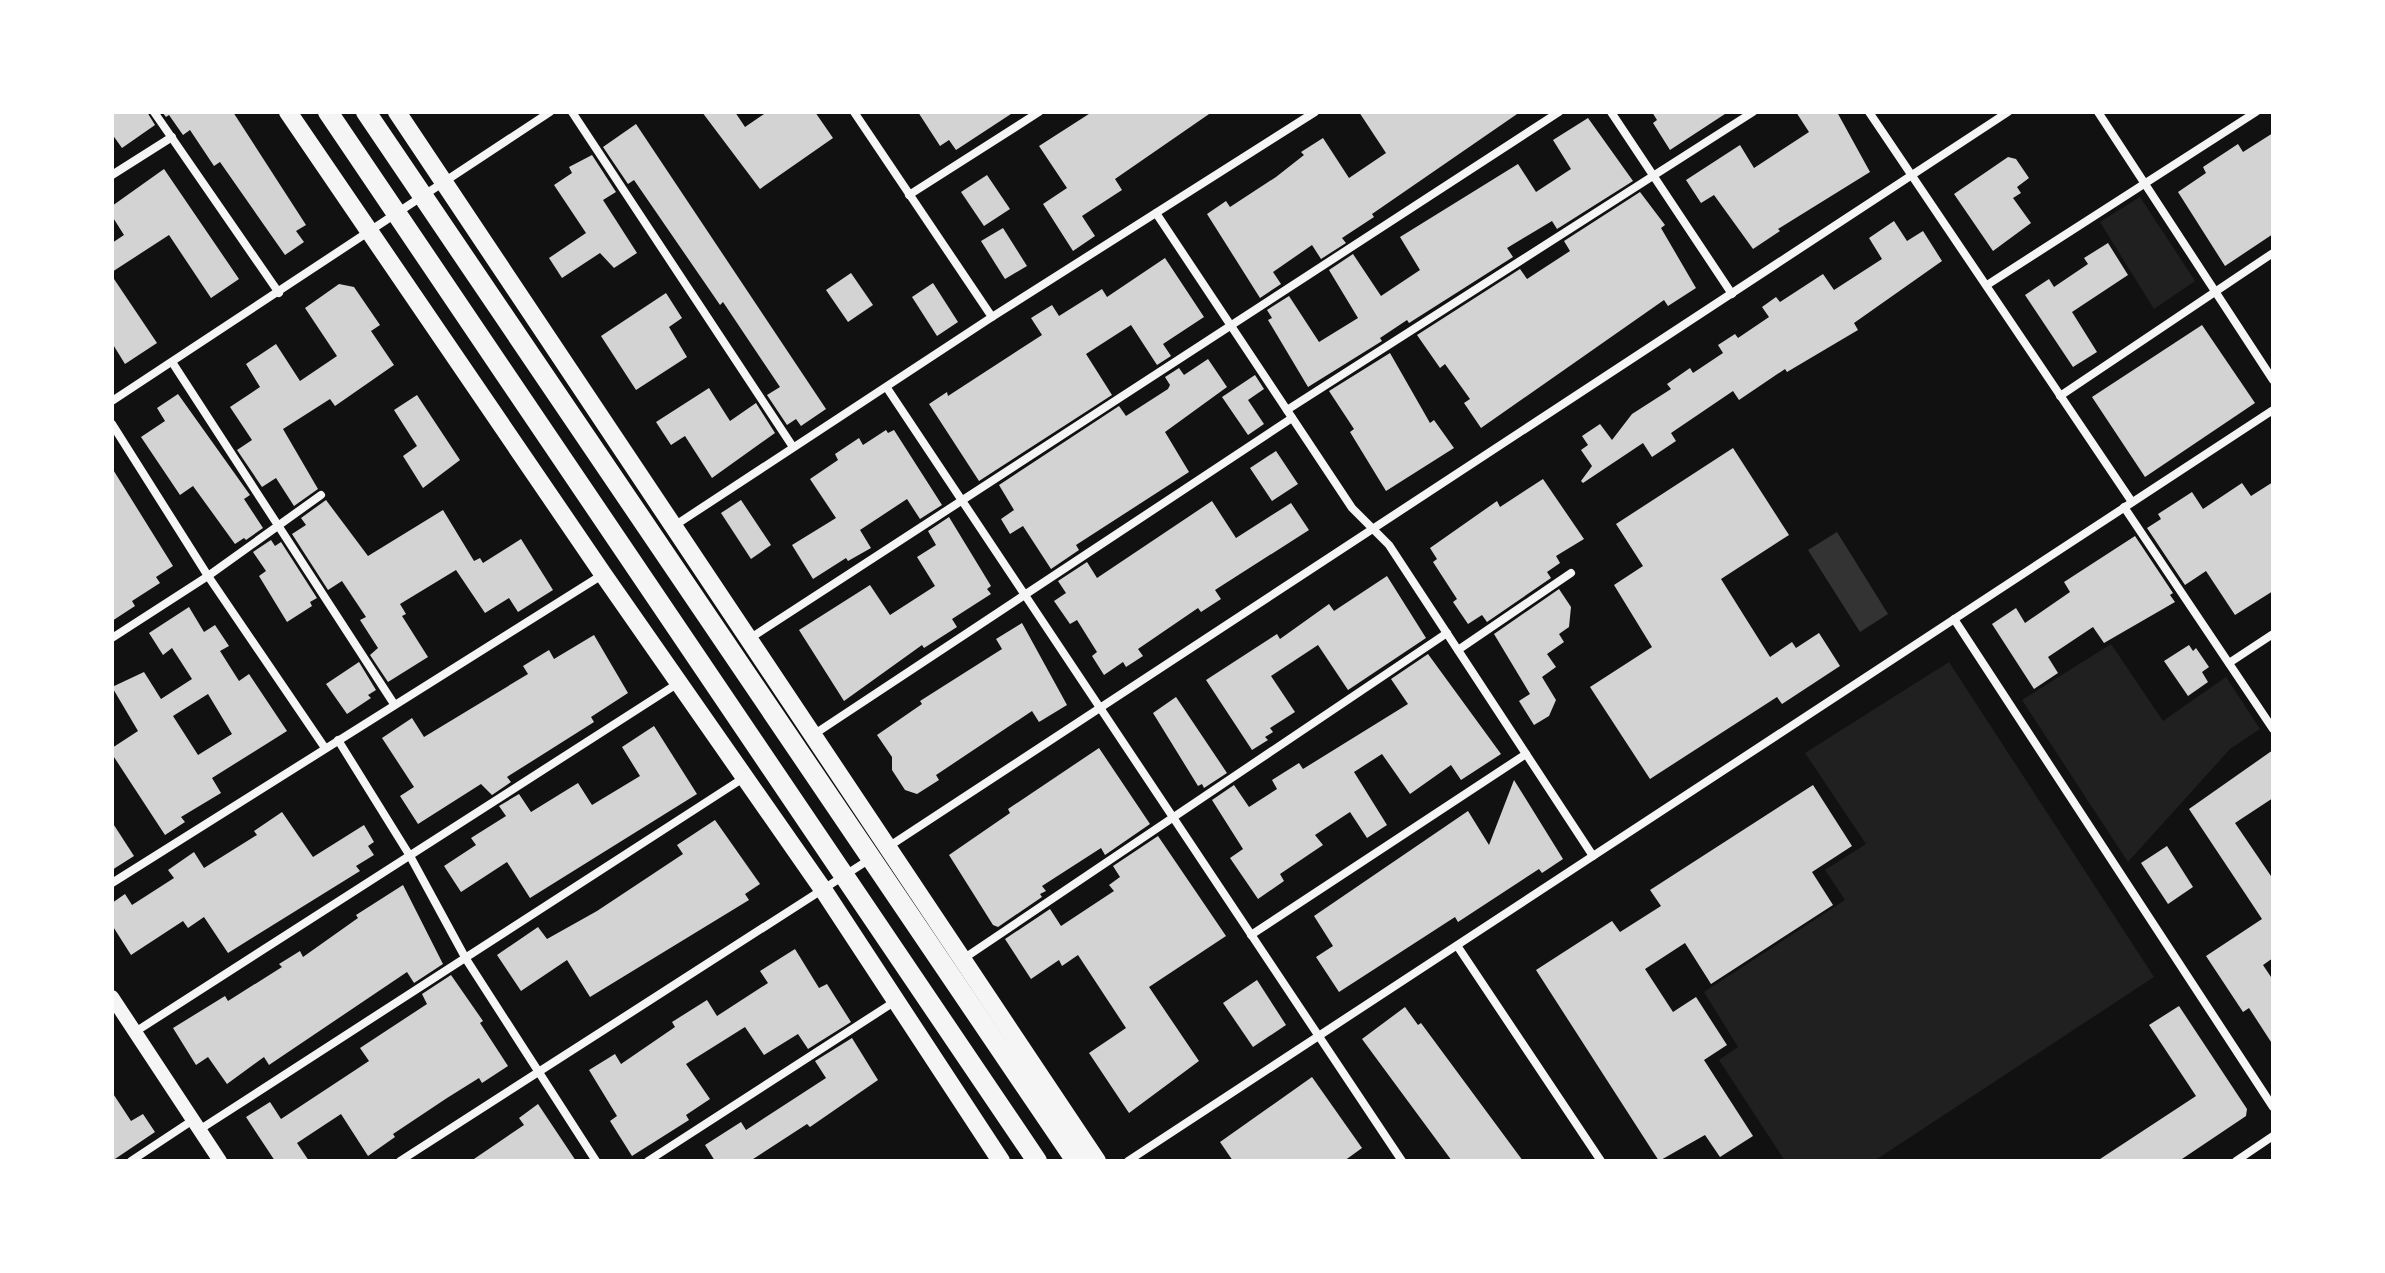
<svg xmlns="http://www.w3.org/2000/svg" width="2385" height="1273" viewBox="0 0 2385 1273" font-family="'DM Sans',sans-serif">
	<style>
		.green { fill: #202020 }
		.water { fill: #333 }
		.building { fill: #d3d3d3; fill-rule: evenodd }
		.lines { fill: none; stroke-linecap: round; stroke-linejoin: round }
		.minor { stroke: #f5f5f5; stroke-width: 8 }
		.tertiary { stroke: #f5f5f5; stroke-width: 14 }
		.trunk { stroke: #f5f5f5; stroke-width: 18 }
		.motorway { stroke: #f5f5f5; stroke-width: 20 }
	</style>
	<rect width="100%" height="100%" fill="#111"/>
	<!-- green -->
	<g class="green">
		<polygon points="2140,197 2195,281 2154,309 2100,222"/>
		<polygon points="2111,644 2163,721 2226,677 2260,729 2230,749 2128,862 2022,700"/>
		<polygon points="1949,662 2154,977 1874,1161 1785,1161 1719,1060 1738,1047 1704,992 1845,900 1825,870 1866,844 1805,753"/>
	</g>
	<!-- water -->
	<polygon class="water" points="1837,532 1888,614 1860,632 1808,550"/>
	<!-- building -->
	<g class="building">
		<polygon points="112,112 147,112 155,125 122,148 112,134"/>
		<polygon points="162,112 233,112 306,225 296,231 304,242 285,255 220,162 214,166 190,130 183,135 169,115 166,117"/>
		<polygon points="702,112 735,112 745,127 767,112 815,112 833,138 760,189"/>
		<polygon points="918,112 1014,112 956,150 949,140 940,146"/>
		<polygon points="1092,112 1212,112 1115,179 1122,190 1082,216 1095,236 1073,251 1043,204 1067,188 1039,146"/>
		<polygon points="1359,112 1520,112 1372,214 1374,217 1342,238 1346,243 1321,259 1312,245 1273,272 1281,284 1260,298 1207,214 1226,201 1230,207 1276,177 1304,155 1301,152 1323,138 1349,178 1386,153"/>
		<polygon points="1652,112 1728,112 1670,150 1653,123 1657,120"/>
		<polygon points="1796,112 1837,112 1870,172 1778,229 1780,231 1753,249 1714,195 1701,203 1686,180 1740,145 1754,168 1809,132"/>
		<polygon points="1588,118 1633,181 1557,229 1552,221 1507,248 1513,257 1409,323 1407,320 1380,338 1382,341 1308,387 1268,320 1272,318 1267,310 1289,296 1319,342 1358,318 1329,270 1353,254 1381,296 1420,270 1400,237 1518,164 1536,192 1571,169 1553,140"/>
		<polygon points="636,124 826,409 801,426 796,419 787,425 767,395 780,387 723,302 720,305 634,180 628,184 603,147"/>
		<polygon points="2273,133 2273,234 2225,266 2178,192 2206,173 2203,167 2238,144 2243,152"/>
		<polygon points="592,155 616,192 603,200 637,253 614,268 600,253 562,278 549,258 586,233 554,185 572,173 569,167"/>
		<polygon points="2008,157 2016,159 2029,178 2017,187 2021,193 2013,198 2031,223 1993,251 1954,194"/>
		<polygon points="164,169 239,279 211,298 169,235 112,272 112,243 124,235 112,216 112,206"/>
		<polygon points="987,175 1010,209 984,226 961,192"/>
		<polygon points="1640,192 1665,225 1661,228 1696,288 1668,306 1664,300 1481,428 1464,403 1470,399 1445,364 1440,368 1417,335 1520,269 1527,279 1570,251 1564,241"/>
		<polygon points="1894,221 1907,241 1923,231 1942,261 1854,323 1858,330 1787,372 1785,369 1739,400 1733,391 1671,433 1676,441 1652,457 1643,443 1583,483 1581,481 1592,466 1581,450 1588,445 1582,436 1600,424 1612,440 1632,414 1671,389 1667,384 1690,368 1693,373 1723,353 1718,345 1735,334 1738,338 1769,317 1762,307 1776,297 1780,302 1823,274 1834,290 1882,259 1869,238"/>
		<polygon points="1003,228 1027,266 1005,279 981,241"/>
		<polygon points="2108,243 2128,275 2072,312 2097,352 2073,367 2025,295 2049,279 2054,287 2088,264 2084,258"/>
		<polygon points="1165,258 1204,317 1163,344 1171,356 1157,365 1131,325 1086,354 1112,395 979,481 929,404 947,392 948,396 1042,335 1031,318 1052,305 1059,316 1102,289 1107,297"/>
		<polygon points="851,273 873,305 848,322 826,290"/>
		<polygon points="112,276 157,343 125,364 112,343"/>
		<polygon points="933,283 958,322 937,336 912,297"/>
		<polygon points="339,284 354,287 380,325 371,331 394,365 335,406 330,399 283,429 318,489 294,506 276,478 262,487 237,450 252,440 230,407 260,387 246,364 276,344 300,381 337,356 305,308"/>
		<polygon points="666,293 682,318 669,327 687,357 636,390 601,336"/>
		<polygon points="2202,325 2255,403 2145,477 2092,397"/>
		<polygon points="1390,353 1430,423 1434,420 1454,448 1386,491 1350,432 1354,429 1329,391"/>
		<polygon points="1208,359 1227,387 1165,432 1189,472 1076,545 1079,550 1051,569 1023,526 1010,534 1001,519 1014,510 999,485 1119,406 1126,416 1168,389 1170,385 1165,377 1179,368 1184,375"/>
		<polygon points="1255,375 1264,389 1248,400 1264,424 1248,435 1222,397"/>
		<polygon points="709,388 730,421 756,403 775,433 712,478 685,436 671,445 656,422"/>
		<polygon points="178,394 250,495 244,499 263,528 246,540 244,538 235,544 193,486 180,495 141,437 165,421 157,408"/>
		<polygon points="417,395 460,460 423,488 403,456 417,446 394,410"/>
		<polygon points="886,430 888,433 894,430 942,505 920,519 907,499 860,530 871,548 848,561 846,558 813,579 792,545 836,518 810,479 838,460 835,454 859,438 863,445"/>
		<polygon points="1733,448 1789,535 1721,579 1770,657 1792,642 1796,648 1819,633 1840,666 1782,704 1777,697 1650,779 1590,687 1652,647 1614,585 1643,566 1616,524"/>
		<polygon points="1276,451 1298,484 1272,501 1250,468"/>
		<polygon points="112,468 173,566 156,577 160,583 132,601 135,606 112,621"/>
		<polygon points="1543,479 1584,539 1556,556 1560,563 1547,572 1551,578 1487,622 1482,615 1468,624 1453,602 1457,599 1433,562 1437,559 1430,548 1497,501 1500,507"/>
		<polygon points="2273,482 2273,591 2235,615 2206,571 2185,585 2147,528 2161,519 2158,514 2192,492 2203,509 2242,483 2251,496"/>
		<polygon points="326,500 368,556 443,510 474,561 480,558 483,563 521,539 553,590 518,612 509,598 485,613 456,570 400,604 406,614 402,616 428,657 388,682 370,655 378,648 360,620 366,617 342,581 328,590 292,534 306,525 301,518"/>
		<polygon points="741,500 771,545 751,559 721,513"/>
		<polygon points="1212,501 1236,538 1291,503 1309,530 1215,590 1221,599 1201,612 1198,608 1138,649 1143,656 1126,667 1123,662 1104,675 1092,656 1097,652 1077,620 1070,624 1054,601 1066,593 1058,581 1087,562 1097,578"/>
		<polygon points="949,517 991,586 987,589 991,594 952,619 957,627 924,648 922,645 844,701 799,630 870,585 890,615 935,586 917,557 936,545 928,531"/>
		<polygon points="2135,536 2173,593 2170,595 2175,602 2104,643 2093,627 2048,657 2058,673 2034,689 1992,624 2016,608 2025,623 2070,592 2064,582"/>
		<polygon points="271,540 275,546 281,542 317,598 310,602 312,606 287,622 259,576 266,571 253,552"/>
		<polygon points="1387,576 1426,638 1348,690 1318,645 1271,676 1295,712 1270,728 1273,732 1265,737 1268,740 1252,750 1206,680 1277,634 1280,639 1329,604 1334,611"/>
		<polygon points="1559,589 1571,607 1569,627 1559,634 1564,642 1547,654 1556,667 1542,677 1556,700 1549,716 1534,725 1519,701 1530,694 1494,634"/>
		<path d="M189,607L204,632L215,625L229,646L220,651L239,681L249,674L287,731L212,778L221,793L181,817L185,822L165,835L112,754V748L138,731L112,687L144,672L161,699L192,679L172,648L163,655L149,633ZM208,694L232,734L198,755L173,716Z"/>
		<polygon points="1022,623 1067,705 1039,722 1032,711 936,775 939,780 917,794 905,790 892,770 892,757 877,735 922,704 920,701 1002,649 996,639"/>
		<polygon points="594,635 628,693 591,717 594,722 507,777 511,782 492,795 481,784 418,824 400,796 414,787 382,738 412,718 424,737 528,674 523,666 549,650 554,659"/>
		<polygon points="2189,645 2193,651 2196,648 2209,667 2202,672 2208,682 2188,696 2164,661"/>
		<polygon points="1428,654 1501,754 1461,780 1451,765 1410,794 1382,754 1354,772 1387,825 1367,838 1350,812 1315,835 1323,845 1280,874 1284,881 1258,899 1230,858 1243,849 1212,800 1234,785 1249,807 1277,789 1272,780 1299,763 1303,769 1408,704 1391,679"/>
		<polygon points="359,662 376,690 368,695 371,698 347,714 326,684"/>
		<polygon points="1176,697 1227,773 1204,788 1202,784 1198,786 1153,713"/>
		<polygon points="654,726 697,794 530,898 507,862 461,892 444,866 476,845 471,838 506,816 499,806 519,794 531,812 578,783 592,805 640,776 622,747"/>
		<polygon points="1099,748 1150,824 1105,855 1101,848 1042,886 1046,891 1040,894 1042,897 998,927 993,925 949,855 1010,813 1008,809"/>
		<polygon points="2273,750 2273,798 2235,823 2273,879 2273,958 2263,965 2273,980 2273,1045 2249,1008 2243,1012 2206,956 2262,919 2189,809"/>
		<polygon points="1514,780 1563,859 1542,873 1539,869 1458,922 1455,917 1339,992 1316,957 1333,946 1314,916 1468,811 1489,845"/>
		<polygon points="1813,785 1852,846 1812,872 1833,905 1711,984 1685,943 1645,969 1673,1012 1696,997 1727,1045 1704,1060 1753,1136 1720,1157 1705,1135 1659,1161 1536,970 1612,921 1620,932 1661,906 1650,890"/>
		<polygon points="282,812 313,857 364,825 374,842 368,846 374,855 356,866 360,871 228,953 204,917 188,928 183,921 131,955 112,925 112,903 125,894 132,905 174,878 168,870 194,852 204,868 257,835 254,831"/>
		<polygon points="715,820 760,884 745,894 749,900 590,997 567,960 521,991 497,955 538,927 547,939 597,911 683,854 677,845"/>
		<polygon points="112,822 134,856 112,870"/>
		<polygon points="1158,836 1226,936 1149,987 1199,1061 1129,1113 1089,1053 1126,1028 1078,955 1062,966 1059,960 1031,979 1005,939 1050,909 1061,926 1114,891 1109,885 1120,877 1113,866"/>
		<polygon points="2167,846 2193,887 2168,904 2141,863"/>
		<polygon points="403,885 443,964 414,983 407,972 269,1065 264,1057 227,1084 208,1057 196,1065 173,1028 225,996 228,1001 282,967 279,964 300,951 303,957 358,918 356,915"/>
		<polygon points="795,949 819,988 827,984 851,1022 808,1049 798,1034 764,1055 745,1027 686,1064 710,1099 686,1115 689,1120 632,1156 610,1121 617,1116 589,1070 615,1054 621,1064 675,1027 672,1022 707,1000 717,1016 768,983 760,971"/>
		<polygon points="451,975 483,1021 480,1023 508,1066 482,1083 479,1078 447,1098 393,1134 395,1137 368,1156 341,1114 297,1143 309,1161 275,1161 246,1117 270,1102 281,1119 369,1061 360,1048 427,1004 422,994"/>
		<polygon points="1257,980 1286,1025 1253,1047 1223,1003"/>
		<polygon points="2179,1006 2247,1109 2246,1116 2179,1161 2097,1161 2196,1096 2149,1025"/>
		<polygon points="1405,1007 1418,1025 1421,1023 1523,1161 1452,1161 1362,1039"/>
		<polygon points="852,1038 878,1080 810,1127 807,1124 750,1161 715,1161 705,1145 741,1122 746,1130 826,1078 815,1061"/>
		<polygon points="1312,1077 1362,1148 1344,1161 1233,1161 1220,1142"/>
		<polygon points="112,1092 131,1121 143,1114 155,1132 112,1161"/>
		<polygon points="538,1104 576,1161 471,1161 524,1125 519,1118"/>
	</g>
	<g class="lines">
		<!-- minor -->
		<g class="minor">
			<polyline points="154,112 279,293"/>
			<polyline points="572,112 793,447"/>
			<polyline points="854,112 992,317"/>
			<polyline points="1611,112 1732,294"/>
			<polyline points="1869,112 2132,502"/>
			<polyline points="2098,112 2273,380"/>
			<polyline points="112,175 172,137"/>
			<polyline points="909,195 1039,112"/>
			<polyline points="1156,213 1352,508 1389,545 1593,856"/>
			<polyline points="1987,285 2256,112"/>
			<polyline points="172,362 394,704"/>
			<polyline points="887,388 1402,1161"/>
			<polyline points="2060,396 2273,253"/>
			<polyline points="112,401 550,112"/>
			<polyline points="1287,410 1753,112"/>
			<polyline points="112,424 208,576 325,748"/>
			<polyline points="2124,507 2273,729"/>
			<polyline points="674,526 992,317 1315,112"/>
			<polyline points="1954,619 2273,1107"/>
			<polyline points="112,638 208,576 321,495"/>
			<polyline points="749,639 1559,112"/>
			<polyline points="1458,650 1571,573"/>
			<polyline points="2229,663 2273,634"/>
			<polyline points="813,735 1292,418"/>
			<polyline points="338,740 410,856 466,959 596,1161"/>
			<polyline points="888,847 2008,112"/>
			<polyline points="112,883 602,575"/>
			<polyline points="1251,935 1526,754"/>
			<polyline points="1458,947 1601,1161"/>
			<polyline points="963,959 1447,633"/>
			<polyline points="135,1032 680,682"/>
			<polyline points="199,1130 745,777"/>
			<polyline points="131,1161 193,1120"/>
			<polyline points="400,1161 870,859"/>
			<polyline points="648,1161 894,1002"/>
			<polyline points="1128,1161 2273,410"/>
			<polyline points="2236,1161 2273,1136"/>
		</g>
		<!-- tertiary -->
		<polyline class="tertiary" points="112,997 220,1161"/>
		<!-- trunk -->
		<g class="trunk">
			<polyline points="288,112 603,574 824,891 1001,1161"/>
			<polyline points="397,112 1097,1161"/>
		</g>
		<!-- motorway -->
		<g class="motorway">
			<polyline points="328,112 1037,1161"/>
			<polyline points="366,112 1076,1161"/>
		</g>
	</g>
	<!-- border -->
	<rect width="2385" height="1273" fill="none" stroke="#ffffff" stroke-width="228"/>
</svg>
